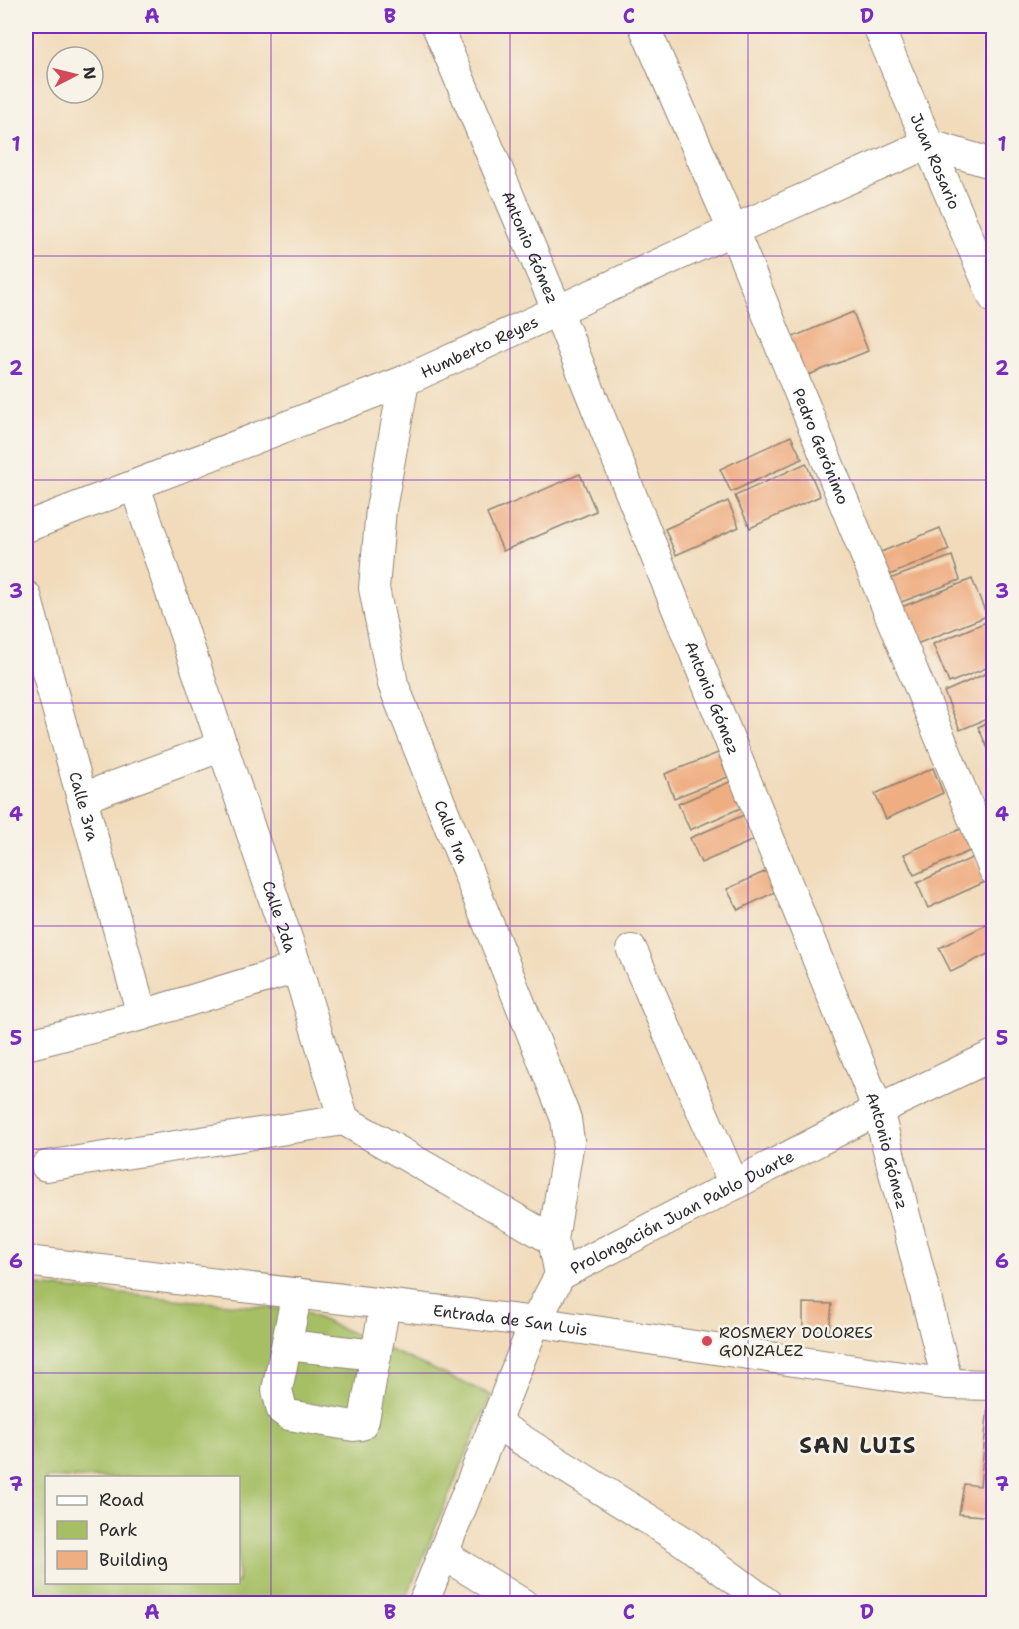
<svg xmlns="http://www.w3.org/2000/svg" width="1019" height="1629" viewBox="0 0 1019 1629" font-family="'Shantell Sans',sans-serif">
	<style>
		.green { fill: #a6bf65; stroke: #687548; stroke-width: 1.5; fill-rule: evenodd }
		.building { fill: #efad82 }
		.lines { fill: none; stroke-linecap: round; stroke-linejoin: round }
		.minor-casing { stroke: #8e8373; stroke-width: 32 }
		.minor { stroke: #fff; stroke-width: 30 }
		.grid { fill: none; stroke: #7b2cbf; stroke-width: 1.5; stroke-opacity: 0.55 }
		.poi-dot { fill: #d1495b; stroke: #f7f3e8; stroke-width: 2 }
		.labels { text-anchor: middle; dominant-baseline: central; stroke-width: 5; stroke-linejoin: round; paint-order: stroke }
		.street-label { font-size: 16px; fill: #2b2b2b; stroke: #f7f3e8 }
		.poi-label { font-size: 16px; fill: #2b2b2b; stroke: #f7f3e8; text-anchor: start }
		.district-label { font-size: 22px; font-weight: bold; letter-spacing: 1.5px; fill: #2b2b2b; stroke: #f7f3e8 }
		.neatline { fill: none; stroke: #7b2cbf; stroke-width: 2 }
		.grid-label { font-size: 20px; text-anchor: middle; font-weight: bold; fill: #7b2cbf }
	</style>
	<rect width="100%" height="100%" fill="#f7f3e8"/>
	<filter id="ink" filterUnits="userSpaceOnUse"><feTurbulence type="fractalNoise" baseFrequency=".0167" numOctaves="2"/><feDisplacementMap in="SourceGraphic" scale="12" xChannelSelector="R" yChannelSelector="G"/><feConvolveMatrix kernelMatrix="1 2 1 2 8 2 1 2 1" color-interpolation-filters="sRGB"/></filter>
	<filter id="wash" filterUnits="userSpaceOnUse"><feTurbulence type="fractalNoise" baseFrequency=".008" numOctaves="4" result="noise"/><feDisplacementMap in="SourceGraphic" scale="24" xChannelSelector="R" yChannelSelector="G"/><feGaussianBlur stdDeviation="1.35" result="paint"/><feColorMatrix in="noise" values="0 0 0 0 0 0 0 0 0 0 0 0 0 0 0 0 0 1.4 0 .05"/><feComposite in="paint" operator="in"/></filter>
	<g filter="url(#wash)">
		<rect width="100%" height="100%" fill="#f1dbbb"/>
		<!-- green -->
		<path class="green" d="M26,1285L302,1311L491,1395L404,1603H26ZM46,1478H238V1582H46Z"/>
		<g id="blocks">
			<!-- building -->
			<g class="building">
				<polygon points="853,312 868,351 801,378 786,340"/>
				<polygon points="791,436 802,459 731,492 720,469"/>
				<polygon points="806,463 820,496 750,528 735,496"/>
				<polygon points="580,474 596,511 503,551 487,514"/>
				<polygon points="728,501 739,527 676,555 665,529"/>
				<polygon points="940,528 949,550 885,577 876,554"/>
				<polygon points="952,556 960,580 896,604 887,580"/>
				<polygon points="972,579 987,616 914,645 899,608"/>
				<polygon points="991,620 994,626 994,665 949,683 933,644"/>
				<polygon points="994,670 994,716 960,730 944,692"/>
				<polygon points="994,720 994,762 978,727"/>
				<polygon points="718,753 728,777 674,798 665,774"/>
				<polygon points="933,768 943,793 886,819 875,794"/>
				<polygon points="732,781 743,807 690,830 678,804"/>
				<polygon points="744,815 754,840 701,863 690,838"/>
				<polygon points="963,828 972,850 914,875 904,854"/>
				<polygon points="974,857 985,882 928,908 917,883"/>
				<polygon points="773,868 783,888 738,910 727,889"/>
				<polygon points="994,921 994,951 951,972 939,948"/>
				<polygon points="803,1303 832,1304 829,1331 803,1327"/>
				<polygon points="989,1396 994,1396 994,1517 959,1514 964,1484 980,1486"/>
			</g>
		</g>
	</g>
	<g filter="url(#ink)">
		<use href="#blocks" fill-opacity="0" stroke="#8e8373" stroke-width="1.5"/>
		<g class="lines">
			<defs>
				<g id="minor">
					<path id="s1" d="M437,26L558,312L878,1110L948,1384"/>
					<path id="s2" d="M644,26L733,230L994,870"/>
					<path id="s3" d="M878,26L994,298"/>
					<path id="s4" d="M404,381L381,509L374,588L393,684L566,1119L569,1141L553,1240L560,1275"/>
					<path id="s5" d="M135,486L297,968L344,1120L553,1240"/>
					<path id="s6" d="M26,527L404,381L733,230L927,144L994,164"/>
					<path id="s7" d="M26,596L142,1015"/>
					<polyline points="82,798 223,746"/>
					<polyline points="632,950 734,1185"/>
					<polyline points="26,1045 142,1015 297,968"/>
					<polyline points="46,1166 344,1120"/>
					<path id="s8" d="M26,1261L535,1322L948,1384L994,1385"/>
					<polyline points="297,1293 277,1390 282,1410 289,1415 354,1426 361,1425 364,1420 385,1304"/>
					<polyline points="287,1345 376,1355"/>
					<polyline points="495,1423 683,1541 768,1604"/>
					<polyline points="443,1554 523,1604"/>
					<path id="s9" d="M423,1604L535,1322L560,1275L878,1110L994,1055"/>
				</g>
			</defs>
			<!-- minor casing -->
			<use href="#minor" class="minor-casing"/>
			<!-- minor -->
			<use href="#minor" class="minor"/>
		</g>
	</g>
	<!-- grid -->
	<path class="grid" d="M271,26V1604M510,26V1604M748,26V1604M26,256H994M26,480H994M26,703H994M26,926H994M26,1149H994M26,1373H994"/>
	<!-- markers -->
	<circle class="poi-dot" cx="707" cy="1341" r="6"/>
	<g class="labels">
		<!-- street labels -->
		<g class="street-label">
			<text stroke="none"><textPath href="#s3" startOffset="147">Juan Rosario</textPath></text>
			<text stroke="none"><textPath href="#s1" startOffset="240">Antonio Gómez</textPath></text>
			<text stroke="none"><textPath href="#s6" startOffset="488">Humberto Reyes</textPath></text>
			<text stroke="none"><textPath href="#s2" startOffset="456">Pedro Gerónimo</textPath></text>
			<text stroke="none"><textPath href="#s1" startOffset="726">Antonio Gómez</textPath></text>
			<text stroke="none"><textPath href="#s7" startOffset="218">Calle 3ra</textPath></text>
			<text stroke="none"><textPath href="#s4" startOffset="466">Calle 1ra</textPath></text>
			<text stroke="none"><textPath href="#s5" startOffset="454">Calle 2da</textPath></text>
			<text stroke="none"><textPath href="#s1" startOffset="1212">Antonio Gómez</textPath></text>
			<text stroke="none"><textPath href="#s9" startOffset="494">Prolongación Juan Pablo Duarte</textPath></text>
			<text stroke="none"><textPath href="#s8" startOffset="488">Entrada de San Luis</textPath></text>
		</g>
		<!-- poi labels -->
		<g class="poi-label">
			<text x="719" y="1332">ROSMERY DOLORES<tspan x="719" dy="18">GONZALEZ</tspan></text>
		</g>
		<!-- district labels -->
		<g class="district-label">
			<text x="858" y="1445">SAN LUIS</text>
		</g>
	</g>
	<!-- margin -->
	<rect width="1019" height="1629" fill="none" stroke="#f7f3e8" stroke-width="66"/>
	<!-- legend -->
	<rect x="45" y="1476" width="195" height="108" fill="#f7f3e8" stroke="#a5a39c" stroke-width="1.5"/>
	<rect x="57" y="1496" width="30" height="9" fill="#ffffff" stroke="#a5a39c" stroke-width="1.5"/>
	<text x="99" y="1506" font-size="18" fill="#2b2b2b">Road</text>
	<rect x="57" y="1521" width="30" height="18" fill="#a6bf65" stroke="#a5a39c" stroke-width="1.5"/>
	<text x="99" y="1536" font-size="18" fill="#2b2b2b">Park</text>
	<rect x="57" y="1551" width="30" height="18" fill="#efad82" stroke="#a5a39c" stroke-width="1.5"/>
	<text x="99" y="1566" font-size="18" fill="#2b2b2b">Building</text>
	<!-- north arrow -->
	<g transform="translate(75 75) rotate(83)"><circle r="28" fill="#f7f3e8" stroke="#a5a39c" stroke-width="1.5"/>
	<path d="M0-4.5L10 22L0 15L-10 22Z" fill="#d1495b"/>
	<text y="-9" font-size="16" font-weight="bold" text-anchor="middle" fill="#2b2b2b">N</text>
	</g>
	<rect x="33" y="33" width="953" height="1563" class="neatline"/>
	<g class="grid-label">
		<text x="152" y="23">A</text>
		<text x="390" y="23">B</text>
		<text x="629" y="23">C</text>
		<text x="867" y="23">D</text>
		<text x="16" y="151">1</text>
		<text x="1002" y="151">1</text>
		<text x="16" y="375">2</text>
		<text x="1002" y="375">2</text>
		<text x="16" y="598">3</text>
		<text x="1002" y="598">3</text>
		<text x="16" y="821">4</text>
		<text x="1002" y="821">4</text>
		<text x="16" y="1045">5</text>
		<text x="1002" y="1045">5</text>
		<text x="16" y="1268">6</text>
		<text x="1002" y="1268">6</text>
		<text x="16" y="1491">7</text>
		<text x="1002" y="1491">7</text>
		<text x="152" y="1619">A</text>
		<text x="390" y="1619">B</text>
		<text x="629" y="1619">C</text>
		<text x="867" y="1619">D</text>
	</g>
</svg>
